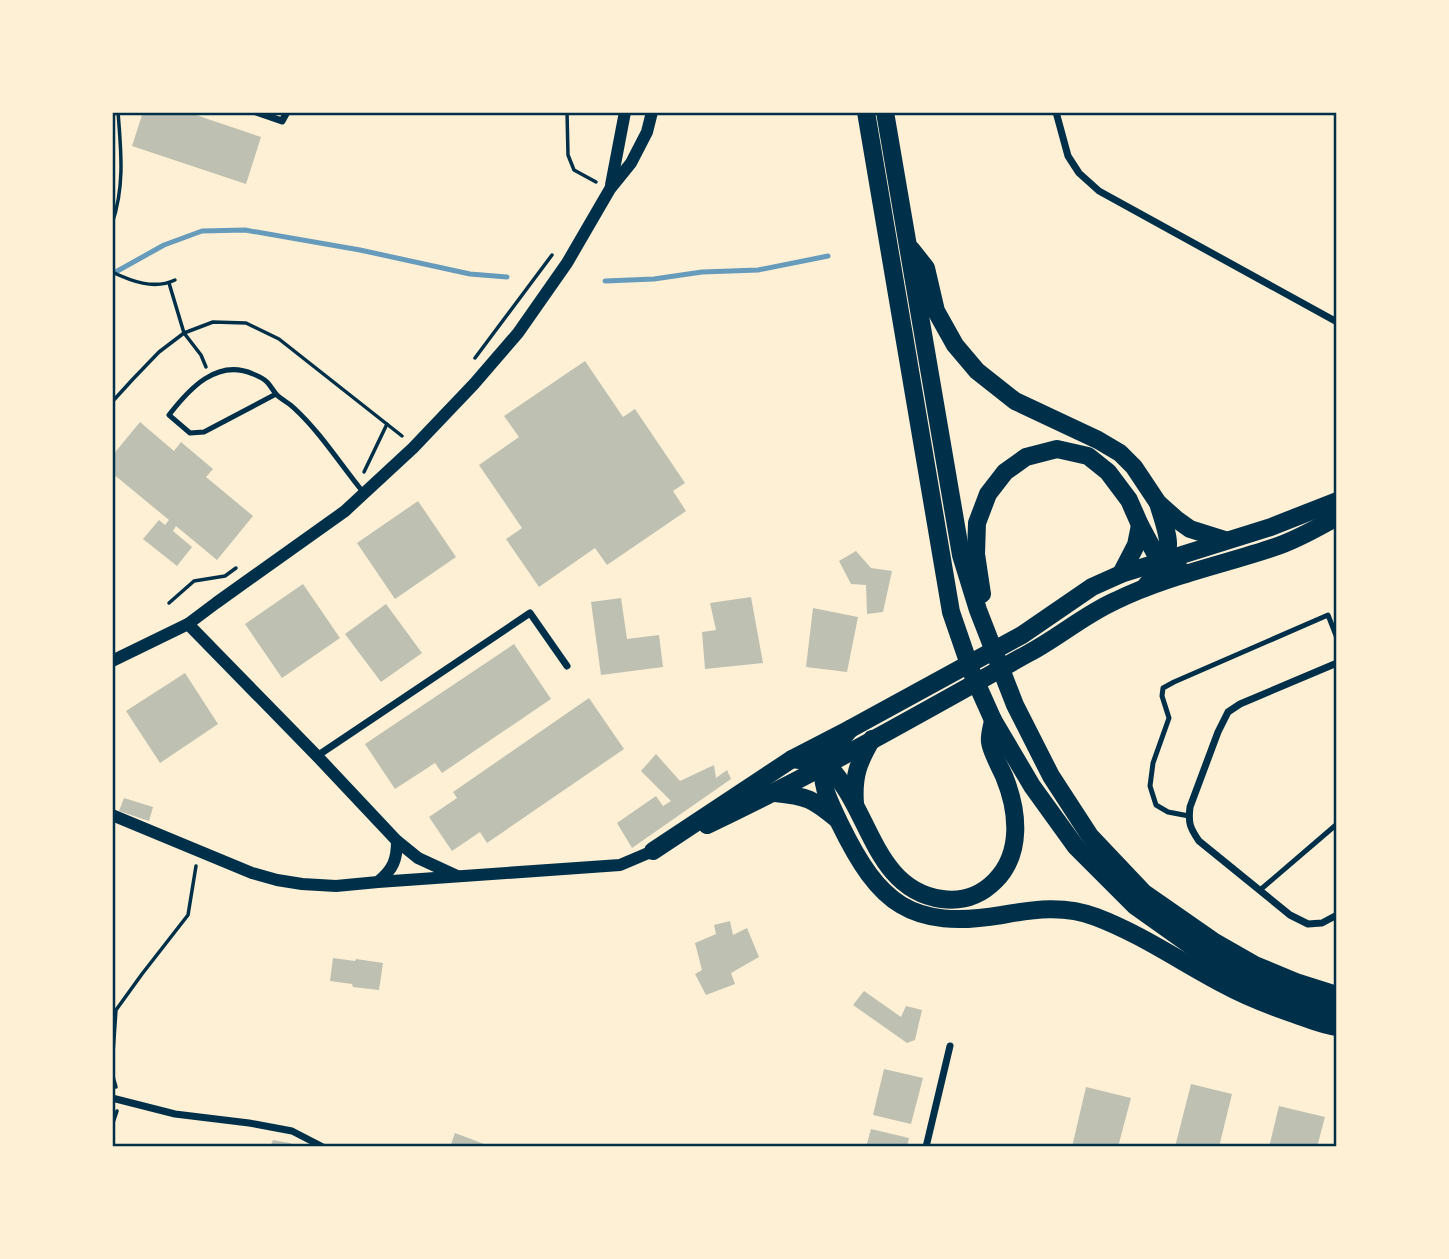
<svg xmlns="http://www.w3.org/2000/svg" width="1449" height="1259" viewBox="0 0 1449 1259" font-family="'Public Sans',sans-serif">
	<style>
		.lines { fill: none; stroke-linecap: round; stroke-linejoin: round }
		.stream { stroke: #669bbc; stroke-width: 5 }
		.building { fill: #bec0b2 }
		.path { stroke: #003049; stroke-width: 3.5 }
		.service { stroke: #003049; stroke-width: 5 }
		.minor { stroke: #003049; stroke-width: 7 }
		.tertiary { stroke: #003049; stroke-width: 12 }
		.primary { stroke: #003049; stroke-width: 18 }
		.trunk { stroke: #003049; stroke-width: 18 }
		.neatline { fill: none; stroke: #003049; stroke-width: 2.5 }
	</style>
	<rect width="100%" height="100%" fill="#fdf0d5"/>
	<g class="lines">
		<!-- stream -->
		<g class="stream">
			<polyline points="112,274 164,245 202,231 245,230 360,250 470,274 507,277"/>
			<polyline points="605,281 654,279 702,272 758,270 828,256"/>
		</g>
	</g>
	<!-- building -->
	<g class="building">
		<polygon points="143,112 187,112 261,137 246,184 132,146"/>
		<polygon points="585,361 623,417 635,409 685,483 673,491 686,511 607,565 595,548 539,587 506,539 522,528 479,465 519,437 504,416"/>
		<polygon points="140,422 174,451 181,442 213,469 206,477 253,516 217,560 176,526 173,531 192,547 177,566 143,539 159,520 165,525 169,520 112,473 112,456"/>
		<polygon points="418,501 456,557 395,599 357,543"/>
		<polygon points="856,551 871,568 892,571 883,612 867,614 866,585 851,584 839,561"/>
		<polygon points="303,584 340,638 282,678 245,624"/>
		<polygon points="751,597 763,663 705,669 702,632 716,630 710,603"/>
		<polygon points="621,598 627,639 659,635 663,667 601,675 591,602"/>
		<polygon points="386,604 422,653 381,682 345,634"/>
		<polygon points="813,608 858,617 847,672 806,667"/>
		<polygon points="514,644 551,699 442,773 435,763 395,789 365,744"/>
		<polygon points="185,673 218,724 160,763 126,711"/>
		<polygon points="589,698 624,749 487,843 480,832 452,851 429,817 457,798 453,792"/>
		<polygon points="656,754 680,781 714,765 716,778 727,770 731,779 632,848 617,823 656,796 663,806 671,801 641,771"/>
		<polygon points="124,798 153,807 149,821 119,811"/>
		<polygon points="730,921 733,935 747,928 759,957 731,973 735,984 706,995 695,974 702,970 695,943 716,934 714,925"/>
		<polygon points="333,958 355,961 356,959 383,963 379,990 353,987 352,984 330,981"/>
		<polygon points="864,991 901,1017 906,1006 922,1010 915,1040 907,1043 853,1005"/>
		<polygon points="884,1069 923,1078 911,1124 873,1115"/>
		<polygon points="1191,1084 1232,1094 1219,1147 1175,1147"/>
		<polygon points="1086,1087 1131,1098 1118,1147 1072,1147"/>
		<polygon points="1279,1106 1325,1117 1317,1147 1269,1147"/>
		<polygon points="871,1129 909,1138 907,1147 866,1147"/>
		<polygon points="455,1133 492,1147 450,1147"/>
		<polygon points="273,1140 290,1143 297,1147 270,1147"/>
	</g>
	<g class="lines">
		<!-- path -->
		<g class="path">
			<polyline points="567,112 568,155 574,170 596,182"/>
			<path d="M112,224C125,186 121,151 118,112"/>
			<path d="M112,272C131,281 154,290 175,280"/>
			<polyline points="169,283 184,333 201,355 206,367"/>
			<polyline points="475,358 552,255"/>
			<polyline points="112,402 133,379 159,352 184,333 213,322 246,323 279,339 402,436"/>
			<polyline points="364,472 387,424"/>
			<polyline points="169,603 194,581 225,576 236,568"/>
			<polyline points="112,1068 116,1010 142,974 188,915 196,866"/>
			<polyline points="112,1073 116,1087"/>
			<polyline points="112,1126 117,1111"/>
		</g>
		<!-- service -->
		<g class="service">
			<path d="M276,394L204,432L190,433L169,415C189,389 217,358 253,374C258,376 264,379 267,382C271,386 273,391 277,395C282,400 289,403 294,408C321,433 340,464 363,492"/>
			<polyline points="1189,816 1168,812 1156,805 1150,786 1153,763 1169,718 1162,696 1163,688 1174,682 1328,615 1337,638"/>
			<polyline points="1260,890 1337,824"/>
		</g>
		<!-- minor -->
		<g class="minor">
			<polyline points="256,112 282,121 287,112"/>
			<polyline points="1056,112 1068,156 1079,173 1099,191 1337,322"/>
			<path d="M1337,663L1240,704L1228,712L1218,732L1190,807C1188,823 1190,828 1199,841L1290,915L1308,924L1322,923L1337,915"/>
			<polyline points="317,756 530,613 567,666"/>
			<polyline points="112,1098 175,1114 249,1123 292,1131 323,1147"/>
			<polyline points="926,1147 950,1046"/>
		</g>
		<!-- tertiary -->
		<g class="tertiary">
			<polyline points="611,185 625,112"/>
			<polyline points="188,624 317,756 397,841 418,858 457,876"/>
			<polyline points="112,661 188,624 216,603 345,511 413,448 474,384 518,333 567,263 610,189 631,163 647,132 652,112"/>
			<polyline points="112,815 252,873 277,880 302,884 336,886 378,882 620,865 653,851"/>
			<path d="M379,881C393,869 397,860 397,841"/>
		</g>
		<!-- primary -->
		<g class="primary">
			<path d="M707,825C817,773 923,712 1029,653C1059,637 1084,615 1115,601C1166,576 1222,565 1275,547C1297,540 1317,528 1337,517"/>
			<polyline points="653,851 792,759 850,729 1022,635 1092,587 1121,574 1271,527 1337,501"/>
		</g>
		<!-- trunk -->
		<g class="trunk">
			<polyline points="866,112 951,612 972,673 993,720 1032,786 1076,847 1135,906 1204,955 1253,981 1337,1014"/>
			<polyline points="885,112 961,555 978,610 1015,705 1051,776 1090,836 1144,893 1213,941 1255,965 1296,982 1337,995"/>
			<polyline points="911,249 926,268 936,311 955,345 977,371 1015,401 1098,440 1120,453 1134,467 1158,503 1176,519 1190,529 1225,540"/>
			<polyline points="1121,574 1136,545 1140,525"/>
			<path d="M1144,588C1154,576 1169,560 1168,543C1168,532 1161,514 1158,503"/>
			<polyline points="982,594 976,554 977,523 988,494 1005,472 1026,457 1057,449 1088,456 1108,472 1129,500 1140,525 1155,553 1186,574"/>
			<path d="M850,729C841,740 830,751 825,764C818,783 832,806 840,824C879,904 911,930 1002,915C1034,909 1065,905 1096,917C1141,934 1181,962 1223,984C1245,996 1268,1005 1291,1013C1306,1018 1321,1025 1337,1027"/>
			<path d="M792,759C804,761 818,761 828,767C835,771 840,781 845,788C872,829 883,891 942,899C963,902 980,896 995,881C1023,853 1018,810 1004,776C1000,767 991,751 990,742C989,735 992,727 993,720"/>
			<path d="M775,793C807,796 813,799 837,819"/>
			<path d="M855,804C853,776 858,763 872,739"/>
		</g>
	</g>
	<!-- border -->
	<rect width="1449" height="1259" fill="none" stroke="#fdf0d5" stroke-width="228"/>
	<rect x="114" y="114" width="1221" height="1031" class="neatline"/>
</svg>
